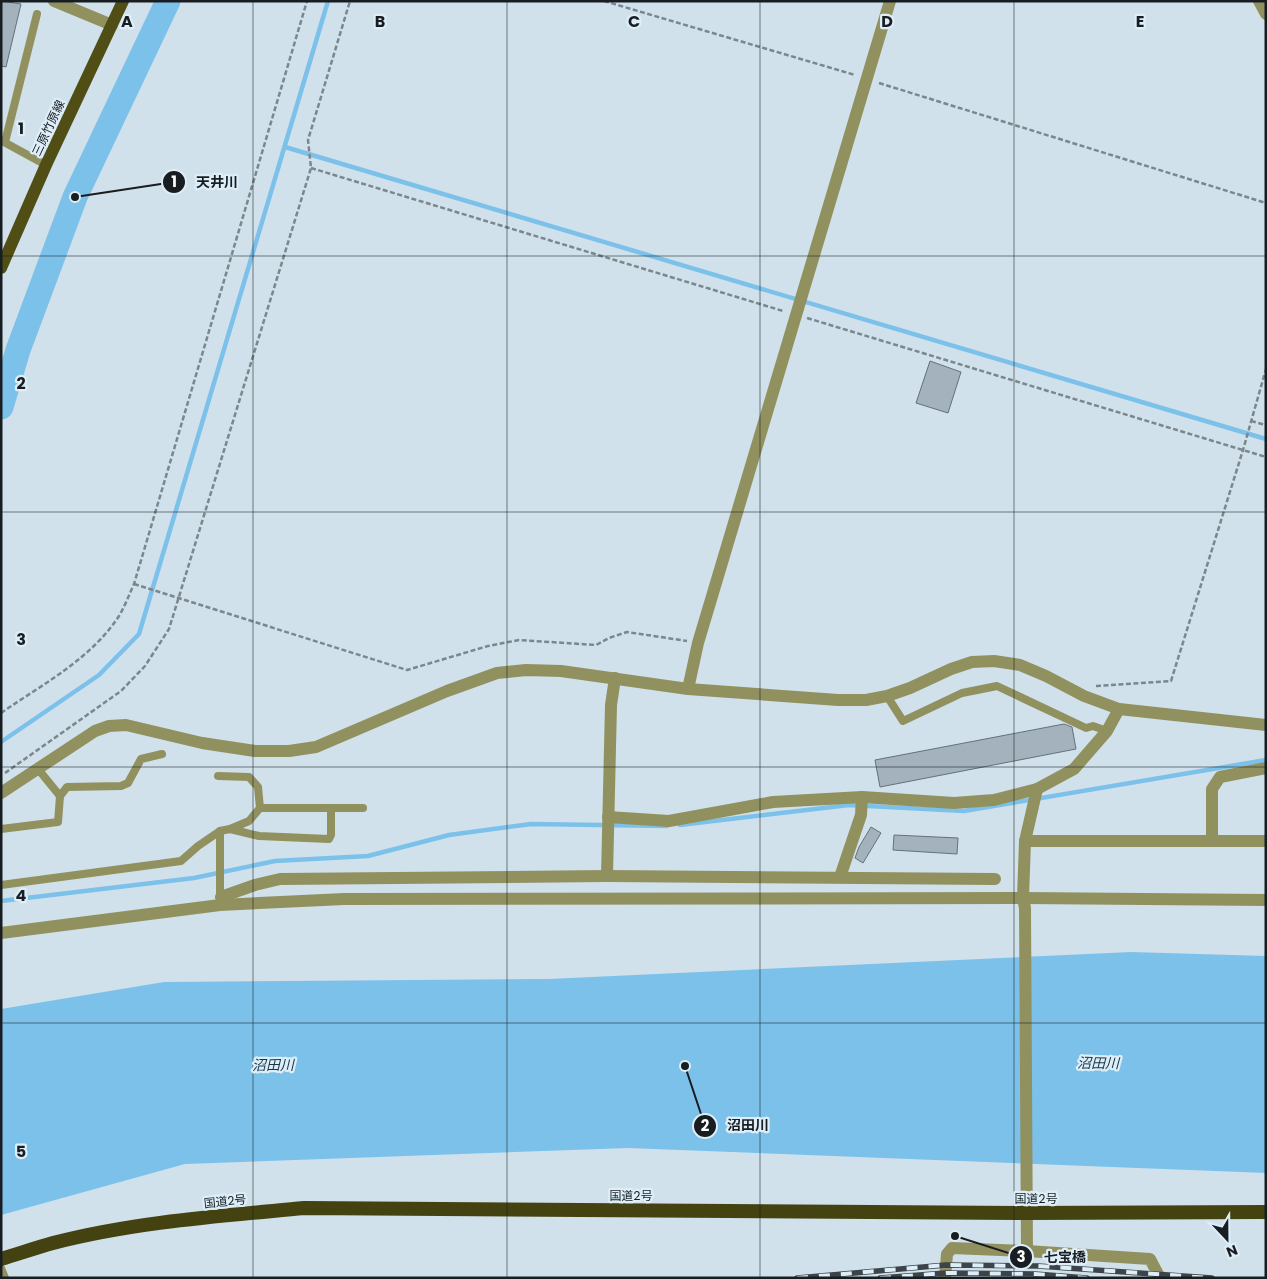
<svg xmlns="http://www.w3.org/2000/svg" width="1267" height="1279" viewBox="0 0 1267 1279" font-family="Poppins,'Noto Sans JP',sans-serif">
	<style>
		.water { fill: #7cc1ea }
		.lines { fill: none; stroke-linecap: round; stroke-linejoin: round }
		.stream { stroke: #7cc1ea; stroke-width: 4.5 }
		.river { stroke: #7cc1ea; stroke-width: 25 }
		.building { fill: #a3b2bc; stroke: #63717a }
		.path { stroke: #7b868d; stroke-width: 2.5; stroke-dasharray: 5 2.5; stroke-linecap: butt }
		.service { stroke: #919160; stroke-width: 8 }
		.minor { stroke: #919160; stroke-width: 12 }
		.tertiary { stroke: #919160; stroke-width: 12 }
		.primary { stroke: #504e15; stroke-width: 12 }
		.trunk { stroke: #444211; stroke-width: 14 }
		.rail-casing { stroke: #3c4449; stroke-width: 5.5 }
		.rail { stroke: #deeef8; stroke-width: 4; stroke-dasharray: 11; stroke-linecap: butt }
		.grid { fill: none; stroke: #171d21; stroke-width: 1; stroke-opacity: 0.55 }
		.labels { text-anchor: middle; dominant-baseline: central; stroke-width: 4.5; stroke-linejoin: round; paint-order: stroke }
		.street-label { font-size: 12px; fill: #171d21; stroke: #deeef8 }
		.water-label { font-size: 14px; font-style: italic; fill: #163547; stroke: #deeef8 }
		.grid-label { font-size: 16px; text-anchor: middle; font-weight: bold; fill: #171d21; stroke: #deeef8; stroke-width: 4.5; stroke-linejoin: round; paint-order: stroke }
		.leader { fill: none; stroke: #171d21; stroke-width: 2 }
		.callout-dot { fill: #171d21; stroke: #deeef8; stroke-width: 2 }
		.mark-label { font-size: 15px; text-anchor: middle; font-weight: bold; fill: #fff }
		.callout-label { font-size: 14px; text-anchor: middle; font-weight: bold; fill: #171d21; stroke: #deeef8; stroke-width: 4.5; stroke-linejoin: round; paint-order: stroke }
	</style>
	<rect width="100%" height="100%" fill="#d1e1eb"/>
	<!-- water -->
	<polygon class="water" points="1131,952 1266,956 1266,1173 628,1148 185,1164 1,1215 1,1009 164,982 549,979"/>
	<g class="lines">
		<!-- stream -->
		<g class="stream">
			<polyline points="285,147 1266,439"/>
			<polyline points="1,742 99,675 139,634 328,1"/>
			<polyline points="680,825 849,805 964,811 1266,760"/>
			<polyline points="1,901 194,878 275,861 368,856 449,835 531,824 667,826"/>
		</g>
		<!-- river -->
		<polyline class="river" points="1,407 18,350 75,197 168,1"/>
	</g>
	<!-- building -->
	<g class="building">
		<polygon points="1,1 21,4 6,67 1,66"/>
		<polygon points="930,361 961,372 948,413 916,403"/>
		<polygon points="1064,724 1072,727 1076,749 880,787 875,760"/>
		<polygon points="871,827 881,833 863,863 855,858 859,847"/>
		<polygon points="894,835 958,838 957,854 893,850"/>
	</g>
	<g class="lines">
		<!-- path -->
		<g class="path">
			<polyline points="604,1 855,75"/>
			<polyline points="879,83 1266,203"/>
			<polyline points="311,168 783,311"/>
			<polyline points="807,318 1266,457"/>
			<polyline points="1251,421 1266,425"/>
			<polyline points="134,584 407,670 488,646 519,640 596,645 609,638 627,632 687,641"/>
			<polyline points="1096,686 1171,681 1243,450 1266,369"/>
			<path d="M1,713C43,684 91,659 119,616C125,606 129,595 134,584L307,1"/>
			<polyline points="5,773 121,691 145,666 169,629 311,168 308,140 350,1"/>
		</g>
		<!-- service -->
		<g class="service">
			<polyline points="2,141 46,165"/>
			<polyline points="5,142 37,14"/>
			<polyline points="887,696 903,721 962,693 997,686 1086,728 1093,726 1107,731"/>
			<polyline points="218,776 249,777 258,787 260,808 249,821 230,829"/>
			<polyline points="60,796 67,787 121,786 128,783 141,759 162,754"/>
			<polyline points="260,808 363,808"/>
			<polyline points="1,829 58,822 60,796 38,769"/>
			<polyline points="1,885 181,861 198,846 220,831"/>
			<polyline points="220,901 220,831 230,829 259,836 329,839 331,835 331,809"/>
			<polyline points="1,1268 5,1278"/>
		</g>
		<!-- minor -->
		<g class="minor">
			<polyline points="54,1 112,25"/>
			<polyline points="1259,1 1266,14"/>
			<polyline points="608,817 669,821 773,802 862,797 954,803 994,800 1037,789 1074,769 1107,731 1119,709"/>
			<polyline points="1212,840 1212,789 1220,777 1266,768"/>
			<polyline points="1025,841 1266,841"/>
			<polyline points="607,876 611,705 615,678"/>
			<polyline points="840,877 861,815 862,797"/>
			<polyline points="221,897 255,885 280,879 607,876 995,879"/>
			<polyline points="1,933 220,905 344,899 1023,898 1266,900"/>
			<polyline points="1027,1251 1025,908 1023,898 1025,841 1037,789"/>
			<polyline points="945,1278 947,1254 952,1248 1027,1251 1150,1259 1160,1278"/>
		</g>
		<!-- tertiary -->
		<g class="tertiary">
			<polyline points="688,689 698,643 890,1"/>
			<polyline points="1,793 95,731 109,726 126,725 202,743 255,751 289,751 316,747 447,691 497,673 526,670 561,671 688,689 838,700 866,700 887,696 910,688 951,669 972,662 994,661 1020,665 1046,676 1084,696 1119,709 1266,725"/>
		</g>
		<!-- primary -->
		<polyline class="primary" points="1,268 46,165 123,1"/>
		<!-- trunk -->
		<path class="trunk" d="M1,1259C18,1254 35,1248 53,1243C134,1222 220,1216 304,1208L1026,1213L1266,1212"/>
		<defs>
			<g id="rail">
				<polyline points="797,1278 946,1265 1038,1266 1212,1278"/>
				<polyline points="880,1278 946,1273 1035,1274 1087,1278"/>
			</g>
		</defs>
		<!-- rail casing -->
		<use href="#rail" class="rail-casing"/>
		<!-- rail -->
		<use href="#rail" class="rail"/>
	</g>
	<!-- grid -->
	<path class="grid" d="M253,1V1278M507,1V1278M760,1V1278M1014,1V1278M1,256H1266M1,512H1266M1,767H1266M1,1023H1266"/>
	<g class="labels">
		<!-- street labels -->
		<g class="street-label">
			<text transform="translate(48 128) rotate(-65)">三原竹原線</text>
			<text x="631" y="1195">国道2号</text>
			<text x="1036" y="1198">国道2号</text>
			<text transform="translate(225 1201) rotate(-6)">国道2号</text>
		</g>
		<!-- water labels -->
		<g class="water-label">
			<text transform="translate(1098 1063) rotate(1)">沼田川</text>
			<text transform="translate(273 1065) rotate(-1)">沼田川</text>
		</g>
	</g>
	<g class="grid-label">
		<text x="127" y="27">A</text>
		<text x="380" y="27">B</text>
		<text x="634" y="27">C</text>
		<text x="887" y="27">D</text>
		<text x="1140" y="27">E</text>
		<text x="21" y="134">1</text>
		<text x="21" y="389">2</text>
		<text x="21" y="645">3</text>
		<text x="21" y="901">4</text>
		<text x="21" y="1157">5</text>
	</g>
	<!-- callouts -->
	<path class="leader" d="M75 197L174 182M685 1066L705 1126M955 1236L1021 1257"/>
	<g class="callout-dot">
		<circle cx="75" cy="197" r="5"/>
		<circle cx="685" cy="1066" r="5"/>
		<circle cx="955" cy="1236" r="5"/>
		<circle cx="174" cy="182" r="12"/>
		<circle cx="705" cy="1126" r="12"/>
		<circle cx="1021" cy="1257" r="12"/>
	</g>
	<g class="mark-label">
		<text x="174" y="187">1</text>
		<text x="705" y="1131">2</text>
		<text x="1021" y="1262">3</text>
	</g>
	<g class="callout-label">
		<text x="217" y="187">天井川</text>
		<text x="748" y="1130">沼田川</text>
		<text x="1065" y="1262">七宝橋</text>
	</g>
	<!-- border -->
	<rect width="1267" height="1279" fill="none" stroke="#171d21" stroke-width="5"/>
	<!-- north arrow -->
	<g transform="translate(1227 1239) rotate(158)" stroke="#deeef8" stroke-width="4" paint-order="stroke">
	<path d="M0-4L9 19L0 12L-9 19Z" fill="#171d21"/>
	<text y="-8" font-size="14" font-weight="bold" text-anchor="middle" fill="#171d21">N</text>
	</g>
</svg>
